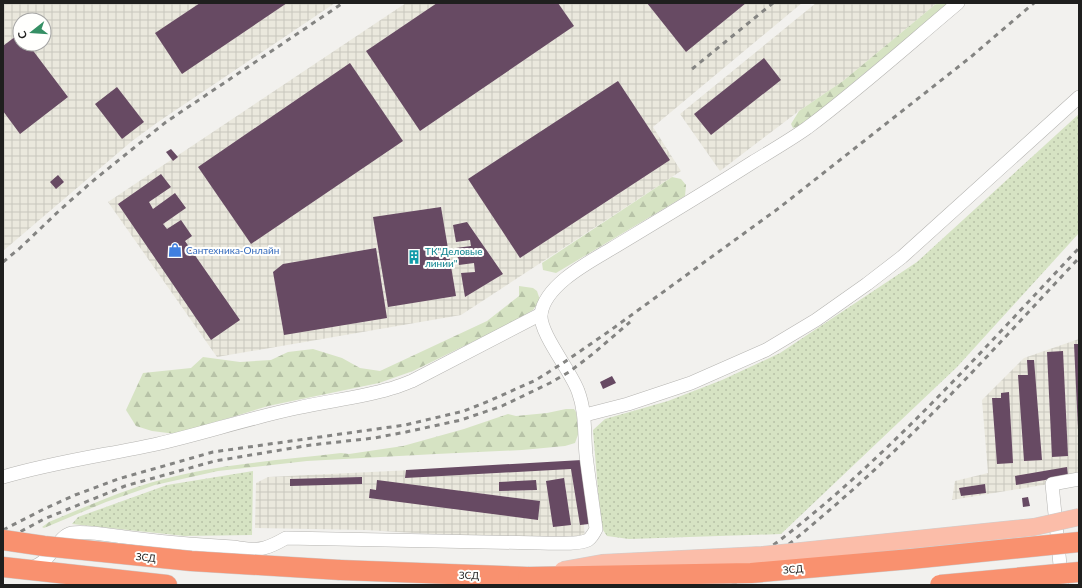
<svg xmlns="http://www.w3.org/2000/svg" width="1082" height="588" viewBox="0 0 1082 588" font-family="Lato,sans-serif">
	<style>
		.industrial { fill: url(#industrial-grid); fill-rule: evenodd }
		.grass { fill: url(#grass-dots) }
		.forest { fill: url(#forest-firs) }
		.building { fill: #674a63 }
		.lines { fill: none; stroke-linecap: round; stroke-linejoin: round }
		.minor-casing { stroke: #b5b4b1; stroke-width: 14 }
		.highway-casing { stroke: #cecece; stroke-width: 21 }
		.minor { stroke: #fff; stroke-width: 13 }
		.highway { stroke: #f9916f; stroke-width: 20 }
		.rail { stroke: #848482; stroke-width: 3; stroke-dasharray: 5 5; stroke-linecap: butt }
		.major-bridge-casing { stroke: #cecece; stroke-width: 18; stroke-linecap: butt }
		.highway-bridge-casing { stroke: #cecece; stroke-width: 21; stroke-linecap: butt }
		.major-bridge { stroke: #fbbda9; stroke-width: 17 }
		.highway-bridge { stroke: #f9916f; stroke-width: 20 }
		.labels { text-anchor: middle; dominant-baseline: central; stroke-width: 4; stroke-linejoin: round; paint-order: stroke }
		.shop-label { font-size: 10px; fill: #366cbe; stroke: #fffffd; text-anchor: start }
		.culture-label { font-size: 10px; fill: #0d838f; stroke: #fffffd; text-anchor: start }
		.street-label { font-size: 10px; fill: #1f1f1e; stroke: #fffffd }
	</style>
	<defs>
		<pattern id="industrial-grid" width="8" height="8" patternUnits="userSpaceOnUse"><rect width="8" height="8" fill="#eae8dd"/><path d="M0 4h8M4 0v8" fill="none" stroke="#c8c7bd"/></pattern>
		<pattern id="grass-dots" width="8" height="8" patternUnits="userSpaceOnUse"><rect width="8" height="8" fill="#d6e3c3"/><path d="M2 2h.1M6 6h.1" fill="none" stroke="#b7c2a7" stroke-width="1.8" stroke-linecap="round"/></pattern>
		<pattern id="forest-firs" width="22" height="20" patternUnits="userSpaceOnUse"><rect width="22" height="20" fill="#d6e3c3"/><path d="M5 1l3.5 6h-7zM16 11l3.5 6h-7z" fill="#b7c2a7"/></pattern>
	</defs>
	<rect width="100%" height="100%" fill="#f2f1ee"/>
	<!-- industrial -->
	<g class="industrial">
		<path d="M3,3H335L158,122L132,141L3,251ZM20,20H44V44H20Z"/>
		<polygon points="406,3 802,3 653,127 681,171 461,315 217,357 108,202"/>
		<polygon points="816,3 937,3 843,81 799,111 720,171 680,114"/>
		<polygon points="1079,339 1079,479 952,500 955,481 988,473 982,400 1024,358"/>
		<polygon points="579,462 585,539 480,537 366,530 255,528 256,483 268,477"/>
	</g>
	<!-- grass -->
	<g class="grass">
		<polygon points="1079,114 1079,233 957,367 781,534 629,539 607,536 601,527 593,430 605,419 668,401 722,380 780,353 917,262"/>
		<polygon points="253,471 252,535 185,536 72,524 78,517 167,485"/>
	</g>
	<!-- forest -->
	<g class="forest">
		<polygon points="937,3 949,3 818,112 798,127 793,128 791,124 799,111 843,81"/>
		<polygon points="672,177 681,179 686,185 685,196 556,273 543,270 542,263"/>
		<polygon points="519,286 533,288 537,291 540,300 533,310 511,323 413,371 379,383 268,406 176,434 152,431 136,426 126,410 143,373 191,368 203,357 240,362 271,360 288,352 313,349 342,358 360,368 380,371 487,321 519,296"/>
		<path d="M566,409H574L576,412L579,432L575,443L565,446L522,450L436,454L307,461L218,471L155,485L106,502L44,528L42,527L49,522C78,510 107,497 137,487C202,465 273,461 341,453L349,454L403,446L464,429L508,414L516,416L547,413Z"/>
	</g>
	<!-- building -->
	<g class="building">
		<polygon points="200,3 287,3 182,74 155,33"/>
		<polygon points="437,3 558,3 574,26 420,131 366,51"/>
		<polygon points="647,3 746,3 686,52"/>
		<polygon points="20,33 20,44 28,44 68,97 20,134 3,111 3,46"/>
		<polygon points="764,58 781,80 711,135 694,114"/>
		<polygon points="350,63 403,141 251,244 198,167"/>
		<polygon points="618,81 670,160 520,258 468,179"/>
		<polygon points="117,87 144,122 122,139 95,104"/>
		<polygon points="171,149 178,157 173,161 166,152"/>
		<polygon points="161,174 171,187 149,202 153,209 175,193 186,208 163,224 167,229 181,220 192,236 185,241 240,320 211,340 118,204"/>
		<polygon points="58,175 64,182 56,189 50,182"/>
		<polygon points="441,207 456,296 388,307 373,217"/>
		<polygon points="467,222 503,274 465,297 461,273 475,272 474,263 459,265 456,248 471,246 470,240 456,242 453,225"/>
		<polygon points="376,248 387,318 284,335 273,272 283,264"/>
		<polygon points="1074,344 1079,344 1079,429 1078,429"/>
		<polygon points="1063,351 1068,456 1052,457 1047,352"/>
		<polygon points="1027,360 1034,360 1042,460 1024,461 1018,375 1028,375"/>
		<polygon points="612,376 616,383 603,389 600,382"/>
		<polygon points="1009,392 1013,463 997,464 992,398 1001,398 1001,393"/>
		<polygon points="582,460 589,524 580,525 571,469 405,478 406,470"/>
		<polygon points="1067,467 1068,476 1016,485 1015,476"/>
		<polygon points="362,477 362,484 290,486 290,479"/>
		<polygon points="564,478 571,525 553,527 546,481"/>
		<polygon points="377,480 540,501 538,520 369,498 370,489 376,490"/>
		<polygon points="536,480 537,490 499,491 499,482"/>
		<polygon points="985,484 986,493 961,496 959,488"/>
		<polygon points="1028,497 1030,506 1023,507 1022,498"/>
	</g>
	<g class="lines">
		<defs>
			<g id="minor">
				<polyline points="585,415 628,404 691,383 766,350 816,320 867,284 902,257 1079,97"/>
				<path d="M3,477C53,462 106,455 157,444C204,433 250,418 297,408C327,401 359,398 389,389C397,387 404,384 412,381L541,314"/>
				<path d="M28,568C52,565 56,536 72,533C86,531 109,535 124,537C160,542 197,545 233,547C242,548 255,551 264,548C272,546 279,542 286,538L540,543C552,543 579,545 588,540C592,537 594,533 596,529C593,505 589,480 586,455C584,433 586,412 578,391C571,371 539,333 541,314C545,285 589,262 611,249C659,220 706,192 753,162C771,151 790,140 807,128C859,89 908,45 958,3"/>
				<polyline points="1062,585 1052,484 1079,479"/>
			</g>
			<g id="highway">
				<polyline points="3,567 167,585"/>
				<polyline points="340,570 528,577"/>
			</g>
		</defs>
		<!-- minor casing -->
		<use href="#minor" class="minor-casing"/>
		<!-- highway casing -->
		<use href="#highway" class="highway-casing"/>
		<!-- minor -->
		<use href="#minor" class="minor"/>
		<!-- highway -->
		<use href="#highway" class="highway"/>
		<!-- rail -->
		<g class="rail">
			<polyline points="692,69 773,3"/>
			<polyline points="3,262 20,248 61,209 94,180 166,122 343,3"/>
			<polyline points="3,530 44,509 75,495 118,479 213,452 405,425 464,411 489,401 536,380 563,363 608,332 779,208 972,56 1034,3"/>
			<polyline points="3,541 44,519 125,486 215,461 311,445 374,438 406,432 461,420 502,406 550,383 569,372 594,353 630,322"/>
			<path d="M716,585C854,497 967,366 1079,248"/>
			<path d="M732,585C766,564 796,539 826,513C917,436 997,345 1079,258"/>
		</g>
		<defs>
			<polyline id="major-bridge" points="563,570 602,563 762,555 1034,527 1079,517"/>
			<g id="highway-bridge">
				<polyline points="3,540 44,546 191,561 340,570"/>
				<polyline points="528,577 751,573 911,559 1079,542"/>
				<polyline points="940,585 1079,572"/>
			</g>
		</defs>
		<!-- major-bridge casing -->
		<use href="#major-bridge" class="major-bridge-casing"/>
		<!-- highway-bridge casing -->
		<use href="#highway-bridge" class="highway-bridge-casing"/>
		<!-- major-bridge -->
		<use href="#major-bridge" class="major-bridge"/>
		<!-- highway-bridge -->
		<use href="#highway-bridge" class="highway-bridge"/>
	</g>
	<!-- icons -->
	<defs>
		<symbol id="shop-bare" viewBox="-9 -9 18 18"><path d="M-5-2.5h2.3a2.7 3.5 0 0 1 5.4 0H5L5.5 6h-11ZM-1.5-2.5h3a1.5 2.3 0 0 0-3 0Z" fill="#3f7fe0" stroke="#fffffd" stroke-width="2.5" paint-order="stroke"/></symbol>
		<symbol id="building-bare" viewBox="-9 -9 18 18"><path d="M-4-6H4V6H1V3H-1V6H-4ZM-2.5-4.3h1.7v1.8h-1.7ZM.8-4.3h1.7v1.8H.8ZM-2.5-1h1.7V.8h-1.7ZM.8-1h1.7V.8H.8Z" fill="#0f9aa8" stroke="#fffffd" stroke-width="2.5" paint-order="stroke"/></symbol>
	</defs>
	<g fill-rule="evenodd">
		<use href="#shop-bare" x="165" y="240" width="20" height="20"/>
		<use href="#building-bare" x="404" y="247" width="20" height="20"/>
	</g>
	<g class="labels">
		<!-- shop labels -->
		<g class="shop-label">
			<text x="186" y="250">Сантехника-Онлайн</text>
		</g>
		<!-- culture labels -->
		<g class="culture-label">
			<text x="425" y="251">ТК"Деловые<tspan x="425" dy="12">линии"</tspan></text>
		</g>
		<!-- street labels -->
		<g class="street-label">
			<text transform="translate(146 557) rotate(6)">ЗСД</text>
			<text transform="translate(793 569) rotate(-5)">ЗСД</text>
			<text transform="translate(469 575) rotate(2)">ЗСД</text>
		</g>
	</g>
	<!-- border -->
	<rect width="1082" height="588" fill="none" stroke="#1f1f1e" stroke-width="8"/>
	<!-- north arrow -->
	<g transform="translate(32 32) rotate(253)"><circle r="19" fill="#fffffd" stroke="#a5a5a4"/>
	<path d="M0-3L7 15L0 10L-7 15Z" fill="#358f64"/>
	<text y="-6" font-size="11" font-weight="bold" text-anchor="middle" fill="#1f1f1e">С</text>
	</g>
</svg>
